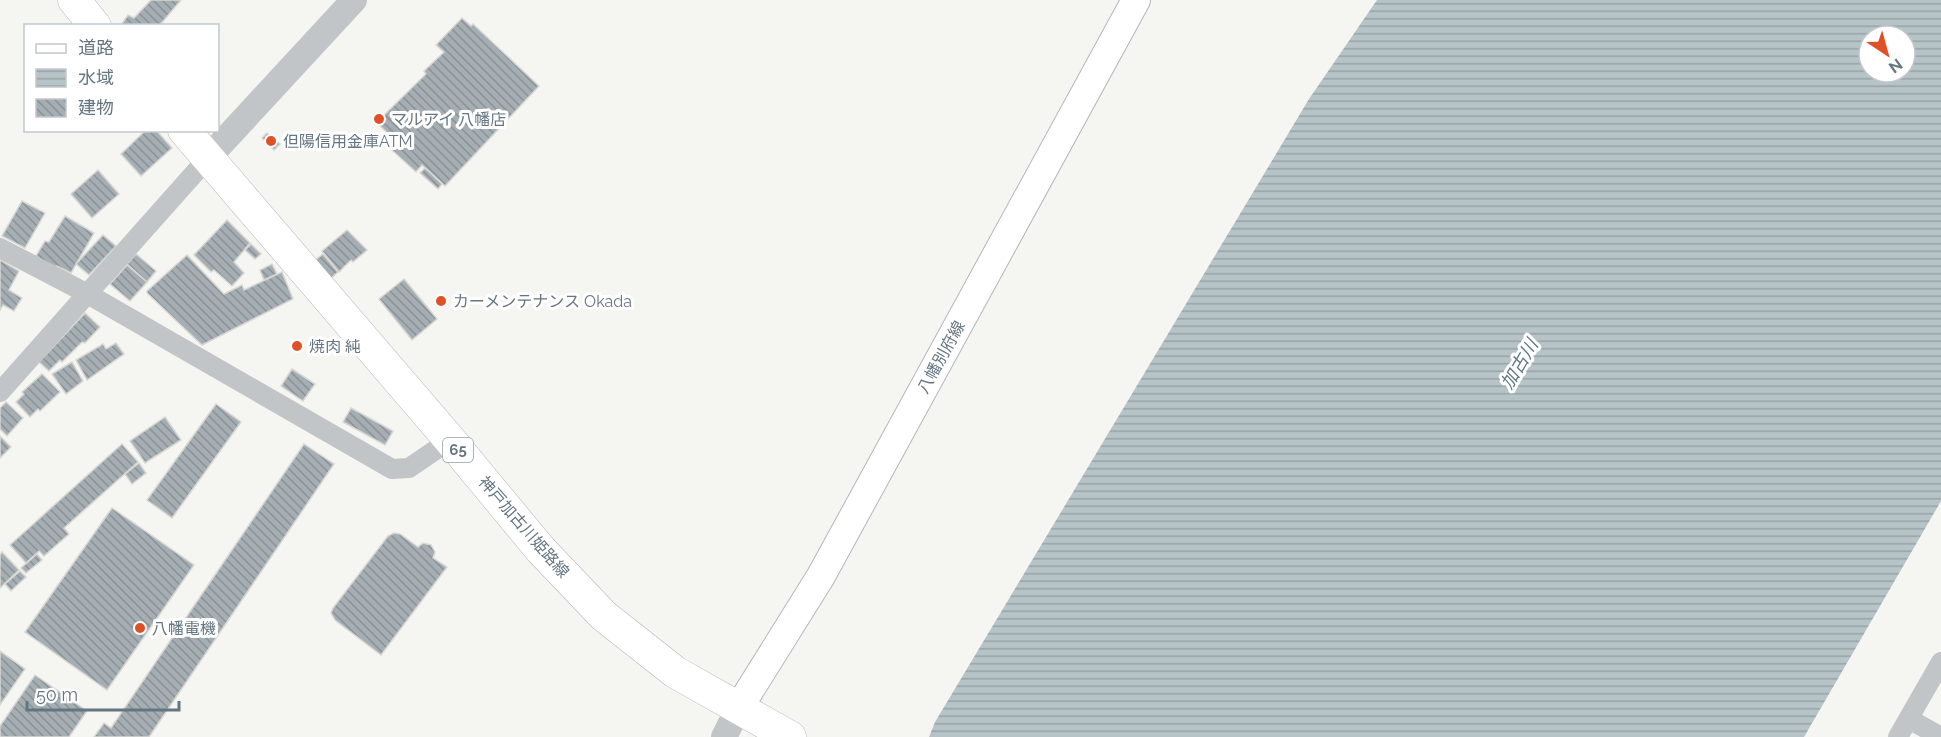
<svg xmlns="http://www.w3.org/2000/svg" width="1941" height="737" viewBox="0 0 1941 737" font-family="Raleway,'Noto Sans JP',sans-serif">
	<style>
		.water { fill: url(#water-rules); fill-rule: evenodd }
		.building { fill: url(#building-back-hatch); stroke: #d7d7d4; stroke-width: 1.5 }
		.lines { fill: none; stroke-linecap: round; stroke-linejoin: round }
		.secondary-casing { stroke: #b1b7bb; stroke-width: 30 }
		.primary-casing { stroke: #b2b7ba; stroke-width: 33 }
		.minor { stroke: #c1c5c8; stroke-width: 20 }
		.tertiary { stroke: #c1c5c8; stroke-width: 26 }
		.secondary { stroke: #fff; stroke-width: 28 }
		.primary { stroke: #fff; stroke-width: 32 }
		.poi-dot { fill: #e05027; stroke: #fff; stroke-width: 2 }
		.labels { text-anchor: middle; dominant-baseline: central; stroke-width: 6; stroke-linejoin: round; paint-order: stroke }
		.shield { fill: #fff; stroke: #939fa8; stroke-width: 1.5 }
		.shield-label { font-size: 15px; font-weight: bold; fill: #657682 }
		.poi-label { font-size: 16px; fill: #657682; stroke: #fff; text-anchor: start }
		.street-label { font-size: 16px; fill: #657682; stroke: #fff }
		.water-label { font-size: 18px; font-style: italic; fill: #60777f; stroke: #fff }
	</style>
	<defs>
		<pattern id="water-rules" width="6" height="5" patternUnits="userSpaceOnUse" patternTransform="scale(1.5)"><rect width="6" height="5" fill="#b6c3c7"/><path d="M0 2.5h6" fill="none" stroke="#98a3a7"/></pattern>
		<pattern id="building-back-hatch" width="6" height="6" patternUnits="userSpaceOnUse" patternTransform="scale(1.5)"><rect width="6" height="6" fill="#a5aeb3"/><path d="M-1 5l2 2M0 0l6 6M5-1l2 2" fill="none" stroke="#8a9297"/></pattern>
	</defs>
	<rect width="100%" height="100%" fill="#f5f5f2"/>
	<!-- water -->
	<path class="water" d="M1377,0H1941V501L1804,737H929L935,722L1309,99ZM1869,36H1905V72H1869Z"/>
	<!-- building -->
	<g class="building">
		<polygon points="151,0 181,0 159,26 121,25 128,15 134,18"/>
		<polygon points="462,18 471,26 473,24 539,86 445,186 422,165 416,172 392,150 398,143 378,124 378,121 426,74 424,71 444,52 436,45"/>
		<polygon points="146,130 156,130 172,148 141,176 121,154"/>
		<polygon points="267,133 280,144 274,150 262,138"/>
		<polygon points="425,168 442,184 438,189 420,173"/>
		<polygon points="98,170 119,194 92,218 71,194"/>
		<polygon points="22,201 45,213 25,248 2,236"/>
		<polygon points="65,216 94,233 71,273 57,266 52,267 36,256 45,241 49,242"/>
		<polygon points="227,220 250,243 234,262 244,273 232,286 214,270 211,272 194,255"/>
		<polygon points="347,230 367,250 353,262 351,260 339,272 322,251"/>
		<polygon points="103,235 116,246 89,275 76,264"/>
		<polygon points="251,244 261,254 255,259 245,250"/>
		<polygon points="136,254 156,271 147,282 127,264"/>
		<polygon points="323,254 338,272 329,280 314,261"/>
		<polygon points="187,255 224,294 242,285 244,290 282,272 293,299 202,345 147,293 147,291"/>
		<polygon points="0,260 19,271 9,290 22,298 14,311 3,305 0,310"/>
		<polygon points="272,264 277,274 264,280 260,270"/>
		<polygon points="127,265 147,282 130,301 110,284"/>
		<polygon points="404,279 437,319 412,340 379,299"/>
		<polygon points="85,313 100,327 85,343 82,342 62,362 60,360 49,371 39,362"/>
		<polygon points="116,343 124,354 87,380 76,360 103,344 106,349"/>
		<polygon points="72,362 83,381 66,394 52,374"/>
		<polygon points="292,369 315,384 303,401 281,386"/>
		<polygon points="42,374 60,392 40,411 38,409 30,417 16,402 24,394 22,392"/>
		<polygon points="6,402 23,418 7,436 0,429 0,408"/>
		<polygon points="216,404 241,422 172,518 147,500"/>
		<polygon points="351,408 393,431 385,445 343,422"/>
		<polygon points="165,417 181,440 145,463 130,441"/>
		<polygon points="0,436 11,447 0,458"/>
		<polygon points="122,444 138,462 64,528 69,534 44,556 39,551 26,563 10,545"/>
		<polygon points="304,444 334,464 149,737 94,737 104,723 111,728"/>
		<polygon points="139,463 146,473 132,484 125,474"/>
		<polygon points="112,508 194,565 107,690 25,632"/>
		<polygon points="394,533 400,534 418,547 423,543 431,545 435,552 433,558 447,567 381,655 335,620 331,613 333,608 388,536"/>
		<polygon points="2,552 19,570 0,588 0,555"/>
		<polygon points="37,554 42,560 26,573 21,568"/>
		<polygon points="20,571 26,577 11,591 5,584"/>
		<polygon points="0,651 25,669 0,705"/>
		<polygon points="35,675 87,711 69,737 0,737 0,726"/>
	</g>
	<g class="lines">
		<defs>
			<polyline id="secondary" points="738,709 821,576 1136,0"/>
			<g id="primary">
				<polyline points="74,0 95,26"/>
				<polyline points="184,130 450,440 541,550 604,616 675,672 790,737"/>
			</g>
		</defs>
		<!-- secondary casing -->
		<use href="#secondary" class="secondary-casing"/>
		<!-- primary casing -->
		<use href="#primary" class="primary-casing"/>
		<!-- minor -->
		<g class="minor">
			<polyline points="0,248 86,293 392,469 409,468 450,440"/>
			<polyline points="0,392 207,159"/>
			<polyline points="1909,719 1941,737"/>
			<polyline points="1898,737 1941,662"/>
		</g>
		<!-- tertiary -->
		<g class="tertiary">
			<polyline points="207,159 354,0"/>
			<polyline points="724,737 738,709"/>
		</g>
		<!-- secondary -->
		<use href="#secondary" class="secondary"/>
		<!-- primary -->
		<use href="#primary" class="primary"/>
	</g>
	<!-- markers -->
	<g class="poi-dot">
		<circle cx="379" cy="119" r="6"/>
		<circle cx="271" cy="141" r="6"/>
		<circle cx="441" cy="301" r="6"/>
		<circle cx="297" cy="346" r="6"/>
		<circle cx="140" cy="628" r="6"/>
	</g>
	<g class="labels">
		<!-- shield labels -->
		<rect class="shield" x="443" y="438" width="30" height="24" rx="4.5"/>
		<g class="shield-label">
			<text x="458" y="450">65</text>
		</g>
		<!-- poi labels -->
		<g class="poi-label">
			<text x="391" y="119">マルアイ 八幡店</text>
			<text x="283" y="141">但陽信用金庫ATM</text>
			<text x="453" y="301">カーメンテナンス Okada</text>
			<text x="309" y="346">焼肉 純</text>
			<text x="152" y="628">八幡電機</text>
		</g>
		<!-- street labels -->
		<g class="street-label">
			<text transform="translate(941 357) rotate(-61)">八幡別府線</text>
			<text transform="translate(524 527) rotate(49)">神戸加古川姫路線</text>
		</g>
		<!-- water labels -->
		<g class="water-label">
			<text transform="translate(1519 364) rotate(-59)">加古川</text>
		</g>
	</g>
	<!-- legend -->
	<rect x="24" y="24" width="195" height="108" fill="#ffffff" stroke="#c1c8cd" stroke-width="1.5"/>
	<rect x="36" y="44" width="30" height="9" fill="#ffffff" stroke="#c1c8cd" stroke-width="1.5"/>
	<text x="78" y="54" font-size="18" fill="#657682">道路</text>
	<rect x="36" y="69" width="30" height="18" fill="url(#water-rules)" stroke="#c1c8cd" stroke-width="1.5"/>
	<text x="78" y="84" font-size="18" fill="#657682">水域</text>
	<rect x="36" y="99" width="30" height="18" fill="url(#building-back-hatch)" stroke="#c1c8cd" stroke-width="1.5"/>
	<text x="78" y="114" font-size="18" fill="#657682">建物</text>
	<!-- north arrow -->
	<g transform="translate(1887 54) rotate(144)"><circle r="28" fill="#ffffff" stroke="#c1c8cd" stroke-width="1.5"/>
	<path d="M0-4.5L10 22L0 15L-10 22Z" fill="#e05027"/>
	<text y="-9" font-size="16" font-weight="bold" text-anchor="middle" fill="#657682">N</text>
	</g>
	<!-- scale -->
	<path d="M27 701v9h152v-9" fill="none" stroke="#657682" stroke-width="3"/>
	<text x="36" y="701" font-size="18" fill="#657682" stroke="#ffffff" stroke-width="4.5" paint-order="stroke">50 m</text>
</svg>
